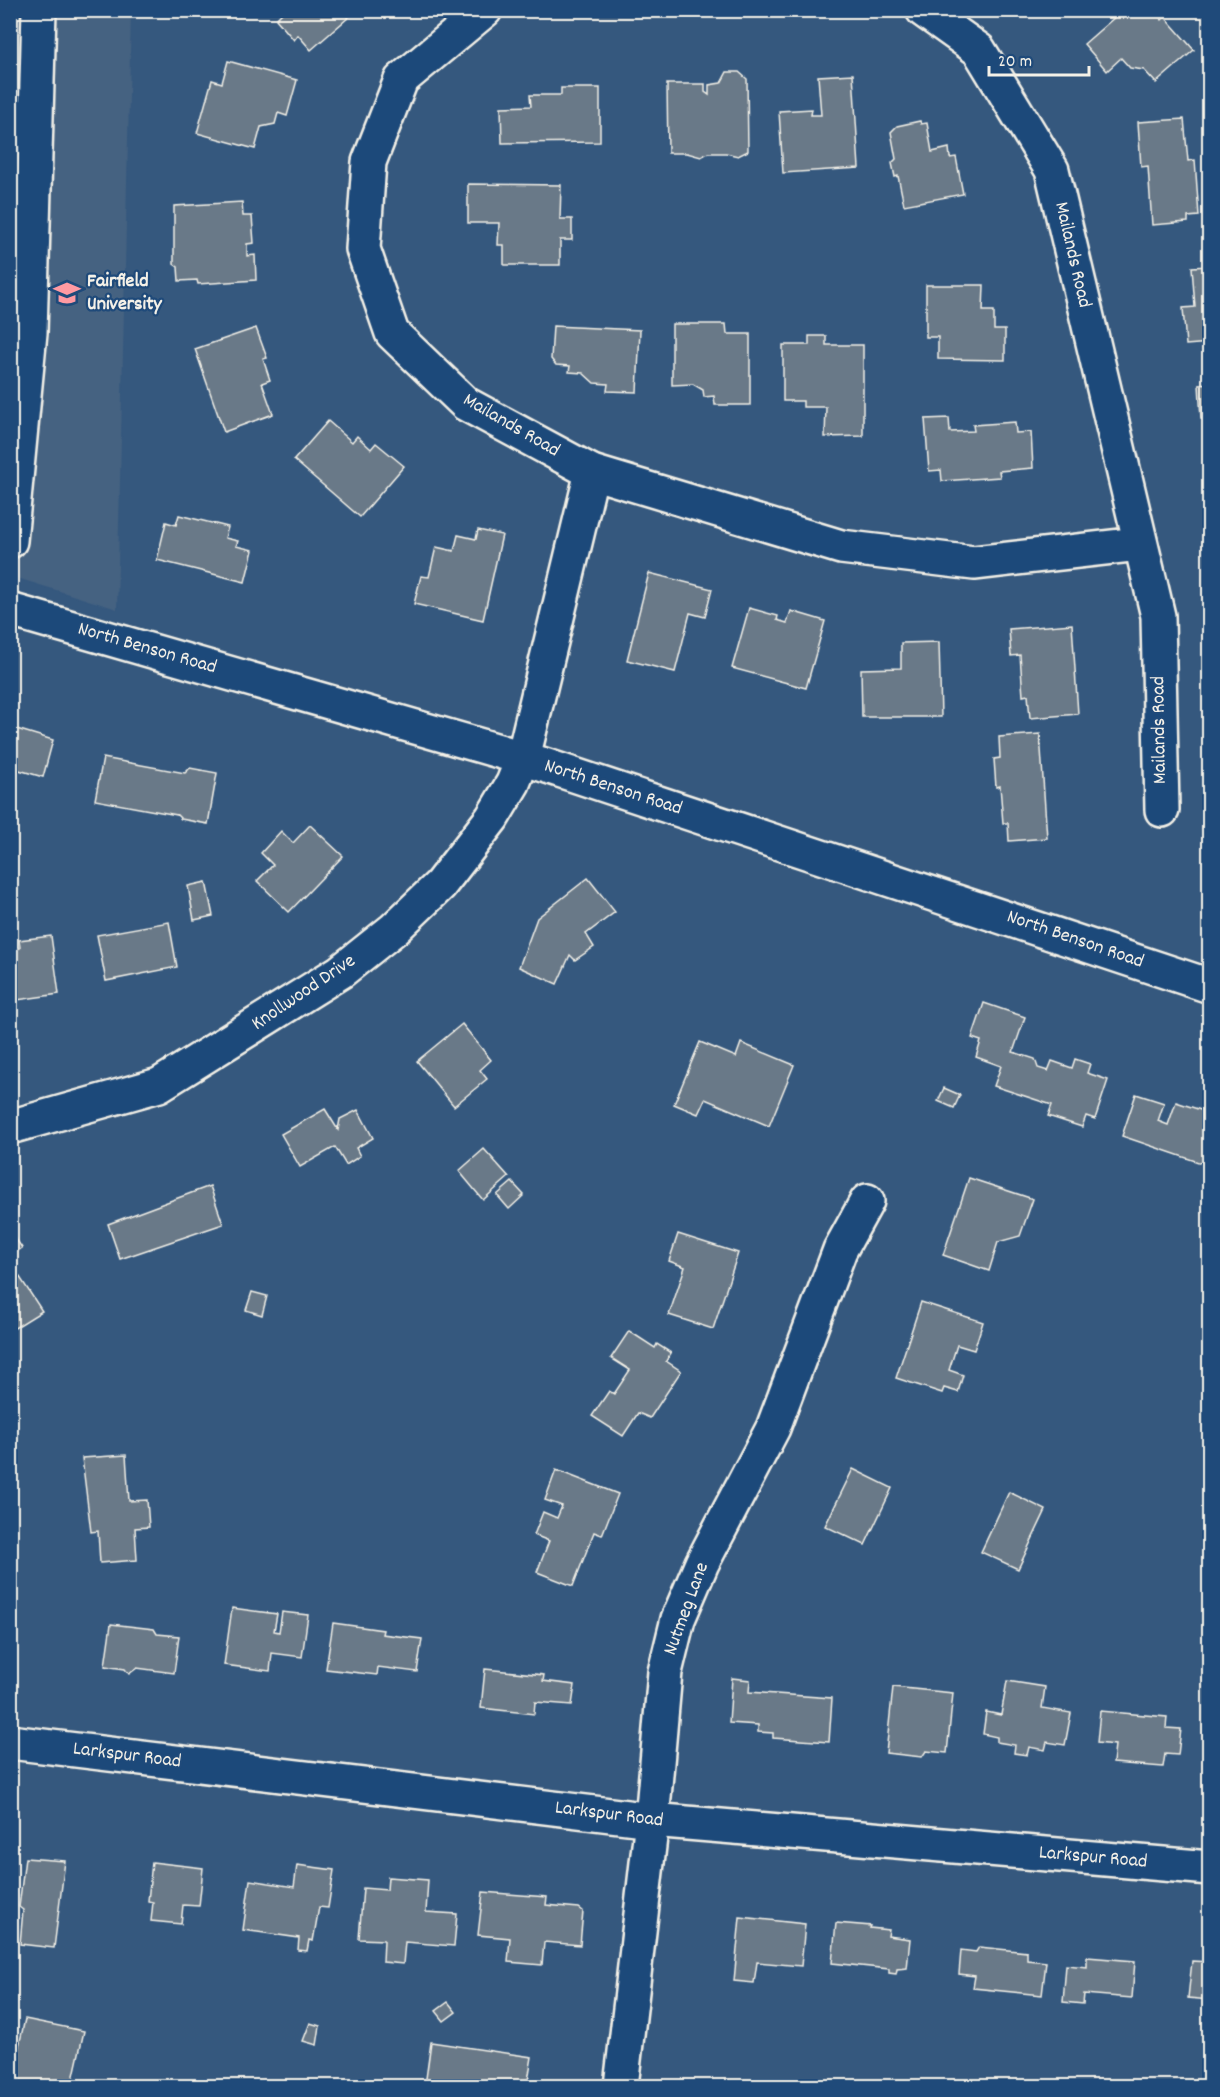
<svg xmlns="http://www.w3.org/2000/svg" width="1220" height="2097" viewBox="0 0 1220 2097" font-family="Dekko,sans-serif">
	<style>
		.built { fill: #456281 }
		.building { fill: #697988; stroke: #f4f1e8; stroke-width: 1.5 }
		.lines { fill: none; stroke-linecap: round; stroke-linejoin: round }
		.minor-casing { stroke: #f4f1e8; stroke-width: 38 }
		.secondary-casing { stroke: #f4f1e8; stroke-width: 38 }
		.minor { stroke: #1f4a7a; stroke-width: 33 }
		.secondary { stroke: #1f4a7a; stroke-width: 33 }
		.labels { text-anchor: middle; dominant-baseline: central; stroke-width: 4.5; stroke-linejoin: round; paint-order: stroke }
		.street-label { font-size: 20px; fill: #f4f1e8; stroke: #1f4a7a }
		.poi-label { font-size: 20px; font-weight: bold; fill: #f4f1e8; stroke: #1f4a7a; text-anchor: start }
	</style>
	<rect width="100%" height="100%" fill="#35587e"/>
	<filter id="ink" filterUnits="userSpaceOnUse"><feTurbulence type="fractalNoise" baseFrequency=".0167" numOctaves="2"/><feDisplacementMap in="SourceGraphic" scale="12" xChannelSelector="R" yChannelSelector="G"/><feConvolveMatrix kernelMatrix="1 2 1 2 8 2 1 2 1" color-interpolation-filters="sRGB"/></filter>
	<g filter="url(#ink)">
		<!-- built -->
		<polygon class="built" points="10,11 131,11 117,609 11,576"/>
		<!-- building -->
		<g class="building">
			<polygon points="285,10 357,10 311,50 298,35 294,40 276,19"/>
			<polygon points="1123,10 1154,10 1162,20 1165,17 1194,50 1156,83 1144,70 1130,68 1121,58 1107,71 1084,44"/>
			<polygon points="228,61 297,80 287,116 278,113 275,124 261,127 255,149 197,133 212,80 222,83"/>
			<polygon points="727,72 739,72 747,79 748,151 738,156 726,153 708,153 701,157 687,153 668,153 667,84 705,84 705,92 709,95 709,85 721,83"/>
			<polygon points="853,74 859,168 783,173 779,111 812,109 811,115 821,115 818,76"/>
			<polygon points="561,88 600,88 600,142 502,143 501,107 531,106 530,95 561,95"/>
			<polygon points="1184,119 1188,161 1195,160 1199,216 1188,217 1188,222 1152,225 1148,166 1141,167 1138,122"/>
			<polygon points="920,121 921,124 927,123 932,152 949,148 950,158 956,157 963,194 904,205 898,176 895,177 892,163 896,159 891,132 897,126"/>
			<polygon points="468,184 561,185 560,219 572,219 572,240 560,240 560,265 504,265 504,245 498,245 499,223 468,223"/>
			<polygon points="242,202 243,216 252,216 254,243 247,244 247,256 255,255 256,280 198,284 197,280 179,281 178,267 174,264 174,206"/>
			<polygon points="1210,266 1210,343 1186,345 1183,308 1195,307 1192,267"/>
			<polygon points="926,285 984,285 983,311 994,311 994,330 1005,330 1005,360 938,359 938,337 926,337"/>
			<polygon points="672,324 726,324 727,334 750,334 750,405 715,405 714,396 704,397 703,390 693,384 672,385"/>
			<polygon points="553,326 640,330 637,392 607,391 608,384 594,383 583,373 569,372 570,366 556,365 551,359"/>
			<polygon points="256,328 267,358 263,359 270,380 262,383 273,414 224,432 195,349"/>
			<polygon points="809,336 826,336 826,345 863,345 863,436 825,437 826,407 803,407 803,401 783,401 783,345 809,345"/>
			<polygon points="1210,383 1210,419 1201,419 1199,384"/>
			<polygon points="949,418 950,432 974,431 973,425 1015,422 1016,433 1031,432 1033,468 999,471 1000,477 942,481 941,470 929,471 925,419"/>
			<polygon points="328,421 352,442 357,436 371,449 376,443 404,466 360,517 294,460"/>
			<polygon points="179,515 228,527 225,538 238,541 236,546 253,550 245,582 157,560 166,522 176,525"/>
			<polygon points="478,530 502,535 483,620 414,604 421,576 429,577 436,547 454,551 458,535 476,539"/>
			<polygon points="649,573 712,589 705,617 690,613 675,672 627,660"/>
			<polygon points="749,608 778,616 777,620 787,623 791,611 825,621 806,688 732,668"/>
			<polygon points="1072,624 1078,714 1030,718 1028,695 1023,696 1020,655 1011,656 1009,629"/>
			<polygon points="939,642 941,717 862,717 861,669 901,668 901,643"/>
			<polygon points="10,727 53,740 43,777 12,768 10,773"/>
			<polygon points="1040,734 1047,838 1009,841 1008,823 1003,823 1000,786 996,787 994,759 1000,758 999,737"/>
			<polygon points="103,758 185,773 190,768 217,773 208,824 181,819 177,815 95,800"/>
			<polygon points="310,825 343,856 289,912 257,881 273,865 261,853 281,831 293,843"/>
			<polygon points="588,878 615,912 586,934 594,947 575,960 570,955 557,984 519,967 537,918"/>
			<polygon points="206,882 213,916 194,920 188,886"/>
			<polygon points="169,922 177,967 106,981 97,935"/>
			<polygon points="51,936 59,994 10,1001 10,949 20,948 19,940"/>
			<polygon points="984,1003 1025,1017 1013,1052 1035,1059 1038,1068 1048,1071 1052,1061 1072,1068 1075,1059 1090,1064 1087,1073 1108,1080 1095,1119 1086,1116 1082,1127 1048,1116 1052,1105 994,1086 1001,1066 976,1057 981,1041 972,1038"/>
			<polygon points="462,1024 491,1060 480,1070 487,1079 454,1106 417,1061"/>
			<polygon points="700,1042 736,1057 741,1043 794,1065 769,1126 705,1099 698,1114 674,1104"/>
			<polygon points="944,1088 960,1095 954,1108 938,1101"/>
			<polygon points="1136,1094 1164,1103 1158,1121 1168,1125 1176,1102 1210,1113 1210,1166 1122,1136"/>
			<polygon points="325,1109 338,1130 340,1119 358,1110 373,1138 356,1148 360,1156 346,1165 335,1147 300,1167 281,1134"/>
			<polygon points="484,1149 509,1177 483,1200 459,1171"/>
			<polygon points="969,1178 1033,1199 1020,1236 998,1242 989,1271 943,1255"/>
			<polygon points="512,1182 524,1195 509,1209 497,1195"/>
			<polygon points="210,1186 223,1224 120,1259 108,1224"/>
			<polygon points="10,1230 22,1248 10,1256"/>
			<polygon points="678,1234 738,1253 713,1329 669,1315 685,1267 669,1261"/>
			<polygon points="10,1262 42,1311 10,1331"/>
			<polygon points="252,1292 267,1296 262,1315 246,1310"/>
			<polygon points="921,1302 983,1322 974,1350 957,1345 949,1370 963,1375 958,1392 944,1388 942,1393 896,1378"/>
			<polygon points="629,1331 655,1348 657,1344 671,1353 666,1361 681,1371 650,1418 638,1413 623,1436 592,1416 609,1391 614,1394 630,1370 611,1358"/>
			<polygon points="126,1455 129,1501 147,1500 149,1527 135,1528 137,1560 100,1563 98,1531 91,1532 82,1458"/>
			<polygon points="853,1469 892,1488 865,1545 825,1526"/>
			<polygon points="556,1470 618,1494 602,1535 594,1532 573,1586 537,1572 549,1541 534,1535 543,1512 557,1518 562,1506 545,1500"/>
			<polygon points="1009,1492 1046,1510 1018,1569 981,1552"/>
			<polygon points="232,1608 277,1614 274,1631 279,1632 282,1612 308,1615 302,1657 272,1653 270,1671 224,1665"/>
			<polygon points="333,1623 383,1630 382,1634 422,1639 417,1672 378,1667 377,1675 326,1669"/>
			<polygon points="111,1624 154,1629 157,1634 179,1636 174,1673 137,1668 129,1674 125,1669 105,1666"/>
			<polygon points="485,1669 544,1675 543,1681 575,1685 572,1705 535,1702 534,1714 481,1708"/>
			<polygon points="732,1678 750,1680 749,1692 832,1698 829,1742 773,1738 773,1733 758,1732 758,1725 729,1723"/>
			<polygon points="1007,1681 1045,1687 1042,1708 1071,1713 1065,1745 1047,1742 1045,1750 1029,1747 1027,1755 1014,1753 1015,1745 997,1742 997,1737 983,1734 986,1712 1001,1715"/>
			<polygon points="893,1687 953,1693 947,1753 926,1751 922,1757 886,1753"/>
			<polygon points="1100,1711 1167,1717 1166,1728 1181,1729 1178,1755 1165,1754 1163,1767 1113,1763 1115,1745 1097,1743"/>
			<polygon points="25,1858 65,1861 54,1948 20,1944 23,1910 19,1907"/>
			<polygon points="152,1862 203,1868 199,1906 183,1905 181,1924 151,1921 153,1902 148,1901"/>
			<polygon points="297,1865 334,1870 328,1908 319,1907 313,1941 309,1940 307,1951 298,1950 299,1938 243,1930 250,1880 294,1887"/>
			<polygon points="388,1877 428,1880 426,1912 457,1914 454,1946 405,1942 403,1964 383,1962 384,1940 359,1939 363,1888 387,1890"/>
			<polygon points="483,1892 547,1897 546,1905 579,1908 583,1911 580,1945 544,1942 542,1965 508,1962 510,1938 478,1935"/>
			<polygon points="740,1917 805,1924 801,1966 757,1962 754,1983 734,1981"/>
			<polygon points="836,1923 871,1926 870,1928 889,1930 888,1936 910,1939 907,1968 897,1969 896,1974 889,1973 889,1969 832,1963"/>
			<polygon points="979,1947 1027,1952 1027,1960 1046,1962 1042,1995 973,1988 975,1976 959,1974 961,1950 976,1952"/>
			<polygon points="1087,1957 1135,1961 1132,1998 1084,1994 1083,2004 1063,2002 1066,1965 1087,1967"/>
			<polygon points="1192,1961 1210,1962 1210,2000 1188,1998"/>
			<polygon points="448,2002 456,2012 444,2021 436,2011"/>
			<polygon points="25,2019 84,2031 73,2080 64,2079 63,2086 10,2086"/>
			<polygon points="310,2023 320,2026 317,2045 303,2041"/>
			<polygon points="431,2042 532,2057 527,2086 425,2086"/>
		</g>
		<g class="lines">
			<defs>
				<g id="minor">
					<polyline points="485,10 401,80 369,162 363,249 392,333 466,404 592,472 841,547 974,563 1139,544"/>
					<polyline points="923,10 979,50 1052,170 1158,616 1162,810"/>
					<polyline points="10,541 30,333 39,10"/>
					<polyline points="10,1127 159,1085 340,972 394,929 440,885 492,818 513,783 523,758 592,472"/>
					<polyline points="10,1742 652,1820 1210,1868"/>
					<polyline points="621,2086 652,1820 665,1672 678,1619 702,1563 773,1428 840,1250 867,1201"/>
				</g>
				<polyline id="secondary" points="10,610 523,758 1210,986"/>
			</defs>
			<!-- minor casing -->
			<use href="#minor" class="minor-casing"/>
			<!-- secondary casing -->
			<use href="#secondary" class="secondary-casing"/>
			<!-- minor -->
			<use href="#minor" class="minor"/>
			<!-- secondary -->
			<use href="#secondary" class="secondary"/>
		</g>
	</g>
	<!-- icons -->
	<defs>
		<symbol id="university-bare" viewBox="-9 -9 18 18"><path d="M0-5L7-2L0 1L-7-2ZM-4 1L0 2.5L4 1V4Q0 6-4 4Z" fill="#ff9aa2" stroke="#1f4a7a" stroke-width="2.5" paint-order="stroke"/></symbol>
	</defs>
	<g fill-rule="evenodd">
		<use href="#university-bare" x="48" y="274" width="38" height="38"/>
	</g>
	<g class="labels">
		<!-- street labels -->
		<g class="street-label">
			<text transform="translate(1072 255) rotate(77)">Mailands Road</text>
			<text transform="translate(511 426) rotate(30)">Mailands Road</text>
			<text transform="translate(147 649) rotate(16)">North Benson Road</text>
			<text transform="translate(1160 730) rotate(-91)">Mailands Road</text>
			<text transform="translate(613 788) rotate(18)">North Benson Road</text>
			<text transform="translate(1075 940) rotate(19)">North Benson Road</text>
			<text transform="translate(304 993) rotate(-34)">Knollwood Drive</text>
			<text transform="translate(687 1609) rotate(-70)">Nutmeg Lane</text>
			<text transform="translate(127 1756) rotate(7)">Larkspur Road</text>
			<text transform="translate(609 1815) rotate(7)">Larkspur Road</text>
			<text transform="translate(1093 1858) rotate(5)">Larkspur Road</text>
		</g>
		<!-- poi labels -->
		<g class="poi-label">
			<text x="87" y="282">Fairfield<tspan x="87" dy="23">University</tspan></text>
		</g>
	</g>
	<!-- margin -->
	<rect width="1220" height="2097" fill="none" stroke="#1f4a7a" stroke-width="36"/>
	<rect x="18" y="18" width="1184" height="2061" fill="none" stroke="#f4f1e8" stroke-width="2" filter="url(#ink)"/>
	<!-- scale -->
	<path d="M989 66v9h100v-9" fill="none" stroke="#f4f1e8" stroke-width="3"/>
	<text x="998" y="66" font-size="18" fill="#f4f1e8" stroke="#1f4a7a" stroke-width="4.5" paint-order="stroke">20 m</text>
</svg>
